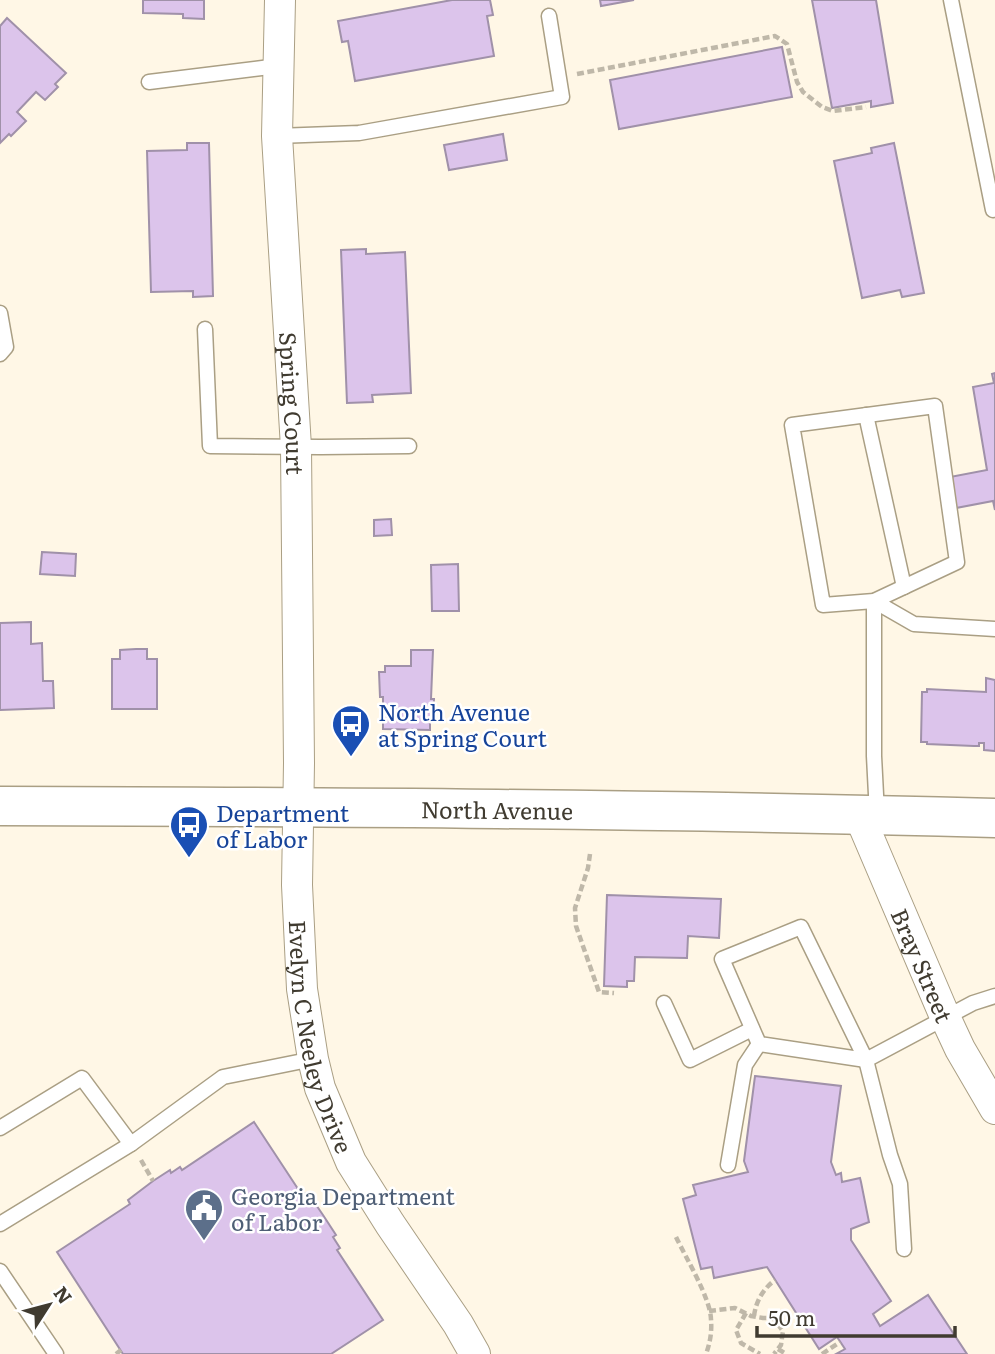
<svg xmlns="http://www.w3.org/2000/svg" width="995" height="1354" viewBox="0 0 995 1354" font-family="Literata,serif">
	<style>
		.building { fill: #dcc4eb; stroke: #a091a9; stroke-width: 2 }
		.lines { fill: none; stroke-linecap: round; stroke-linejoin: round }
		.lane-casing { stroke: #aa9f84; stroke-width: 17 }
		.street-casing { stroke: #aa9f84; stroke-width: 32 }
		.secondary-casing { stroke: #aa9f84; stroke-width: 41 }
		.path { stroke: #bfb8a9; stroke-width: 4.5; stroke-dasharray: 7 3.5; stroke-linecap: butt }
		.lane { stroke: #fff; stroke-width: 14 }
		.street { stroke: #fff; stroke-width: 30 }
		.secondary { stroke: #fff; stroke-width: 38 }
		.labels { text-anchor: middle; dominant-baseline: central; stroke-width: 5; stroke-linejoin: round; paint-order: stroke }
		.street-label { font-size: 23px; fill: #403b30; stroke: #fff }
		.transit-label { font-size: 23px; fill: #164399; stroke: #fff; text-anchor: start }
		.service-label { font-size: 23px; fill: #4e5e75; stroke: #fff; text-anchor: start }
	</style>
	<rect width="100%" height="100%" fill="#fff7e6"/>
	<!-- building -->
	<g class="building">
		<polygon points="143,0 204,0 204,19 183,18 183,14 143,13"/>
		<polygon points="452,0 490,0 493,15 487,16 494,56 355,81 348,41 342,42 338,21"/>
		<polygon points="600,0 634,0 601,6"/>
		<polygon points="812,0 876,0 893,103 871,107 871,101 832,108"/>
		<polygon points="7,18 66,73 55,84 58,87 45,100 36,92 17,112 26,121 11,136 9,134 0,143 0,26"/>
		<polygon points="782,47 792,97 619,129 610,80"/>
		<polygon points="503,134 507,160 449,170 444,145"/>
		<polygon points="187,143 209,143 213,296 193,297 193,291 151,292 147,151 187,150"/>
		<polygon points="894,143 924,293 902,297 900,290 862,298 834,161 872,153 871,148"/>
		<polygon points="366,249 366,254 405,252 411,393 372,395 373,402 347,403 341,250"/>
		<polygon points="995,373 995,510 993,501 956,508 950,477 987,470 973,387 994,383 992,374"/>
		<polygon points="391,519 392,535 374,536 374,520"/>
		<polygon points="42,552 76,554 75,576 40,574"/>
		<polygon points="458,564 459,611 432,611 431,565"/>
		<polygon points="31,622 31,644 42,643 43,681 53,681 54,708 0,710 0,623"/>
		<polygon points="136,649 147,649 147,659 157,659 157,709 112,709 112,659 120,659 120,650"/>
		<polygon points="411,650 433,650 431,699 434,699 433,722 430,722 430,730 383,729 383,697 380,697 379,672 385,672 385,666 411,666"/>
		<polygon points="986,678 995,680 995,751 984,750 984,743 979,743 979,746 974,746 927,744 927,742 921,742 922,692 927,692 927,689 986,692"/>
		<polygon points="607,895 721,899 719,938 688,936 687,958 635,957 634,981 627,981 627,987 604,986"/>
		<polygon points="755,1076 841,1086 831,1162 836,1175 841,1173 842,1182 860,1178 861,1182 869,1222 851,1229 851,1240 891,1301 873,1314 880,1326 928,1295 967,1354 836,1354 845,1349 837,1337 819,1349 767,1267 714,1278 712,1267 701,1269 683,1199 696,1195 693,1185 748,1172 744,1161"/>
		<polygon points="254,1122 302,1195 306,1193 310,1200 312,1199 323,1215 336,1235 333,1237 340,1248 337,1250 383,1320 331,1354 123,1354 57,1252 130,1204 128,1200 153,1181 170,1170 171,1173 180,1167 182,1170"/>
	</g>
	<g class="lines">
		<defs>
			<g id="lane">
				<polyline points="951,0 993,210"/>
				<polyline points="149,82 278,66"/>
				<polyline points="277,136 359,133 562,97 549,16"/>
				<polyline points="0,313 6,347 0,354"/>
				<polyline points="205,329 210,446 321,447 409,446"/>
				<polyline points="866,415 904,587"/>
				<polyline points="874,601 957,562 935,406 792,425 823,605 874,601 914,624 995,629"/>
				<polyline points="874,601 874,756 877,814"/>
				<polygon points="801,927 866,1060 759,1044 722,959"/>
				<polyline points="664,1003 690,1060 752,1029"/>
				<polyline points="0,1128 82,1078 131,1144"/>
				<polyline points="728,1165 745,1065 759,1044"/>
				<polyline points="0,1224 131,1144 223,1077 313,1059"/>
				<polyline points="904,1249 900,1184 890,1155 866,1060 973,1003 995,996"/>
				<polyline points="0,1271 56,1354"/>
			</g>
			<g id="street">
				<path id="s1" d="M280,0L277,136L296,447L299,763L297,885L302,989L313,1059L320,1088L351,1162L390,1224L458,1324L475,1354"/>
				<path id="s2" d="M859,815L946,1019L960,1049L995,1109"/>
			</g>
			<g id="secondary">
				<path id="s3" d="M0,806C332,807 663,809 995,818"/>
			</g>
		</defs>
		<!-- lane casing -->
		<use href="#lane" class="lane-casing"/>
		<!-- street casing -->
		<use href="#street" class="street-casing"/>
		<!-- secondary casing -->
		<use href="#secondary" class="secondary-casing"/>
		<!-- path -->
		<g class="path">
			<polyline points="577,74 775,36 787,44 797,82 803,92 822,107 833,111 866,107"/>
			<polyline points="590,854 588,868 575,908 576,926 599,992 614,993"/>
			<polyline points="141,1160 153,1181"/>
			<path d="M676,1237C686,1258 711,1299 711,1320C712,1332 710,1343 706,1354"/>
			<polyline points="709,1311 735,1308 751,1316 763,1318 773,1318 783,1331 781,1345 774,1354"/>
			<polyline points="746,1313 736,1330 741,1343 760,1354"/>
			<path d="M754,1316C756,1301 763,1289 775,1280"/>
			<polyline points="778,1349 786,1354"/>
			<polyline points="116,1354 121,1350"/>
			<polyline points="822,1354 840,1342"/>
		</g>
		<!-- lane -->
		<use href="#lane" class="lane"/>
		<!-- street -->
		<use href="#street" class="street"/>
		<!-- secondary -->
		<use href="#secondary" class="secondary"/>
	</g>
	<!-- icons -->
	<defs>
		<symbol id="bus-pin" viewBox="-11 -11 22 30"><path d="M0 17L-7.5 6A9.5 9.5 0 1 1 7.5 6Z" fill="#1a4fb4" stroke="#fff"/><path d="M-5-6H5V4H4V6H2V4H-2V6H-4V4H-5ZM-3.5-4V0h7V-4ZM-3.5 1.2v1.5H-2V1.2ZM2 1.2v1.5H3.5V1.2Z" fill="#fff"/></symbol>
		<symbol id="civic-pin" viewBox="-11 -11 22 30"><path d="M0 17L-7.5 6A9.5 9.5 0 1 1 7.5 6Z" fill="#5c6f8a" stroke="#fff"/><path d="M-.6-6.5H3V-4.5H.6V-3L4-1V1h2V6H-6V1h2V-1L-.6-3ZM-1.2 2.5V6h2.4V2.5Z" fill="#fff"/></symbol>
	</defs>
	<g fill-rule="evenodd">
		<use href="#bus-pin" x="329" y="702" width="44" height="60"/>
		<use href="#bus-pin" x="167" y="803" width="44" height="60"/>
		<use href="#civic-pin" x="182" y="1186" width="44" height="60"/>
	</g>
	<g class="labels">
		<!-- street labels -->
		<g class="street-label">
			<text stroke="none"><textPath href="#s1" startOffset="404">Spring Court</textPath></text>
			<text stroke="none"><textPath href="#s3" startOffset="497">North Avenue</textPath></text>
			<text stroke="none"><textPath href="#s2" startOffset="163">Bray Street</textPath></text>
			<text stroke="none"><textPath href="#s1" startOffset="1040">Evelyn C Neeley Drive</textPath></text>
		</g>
		<!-- transit labels -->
		<g class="transit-label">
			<text x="378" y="711">North Avenue<tspan x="378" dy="26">at Spring Court</tspan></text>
			<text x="216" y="812">Department<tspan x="216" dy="26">of Labor</tspan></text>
		</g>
		<!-- service labels -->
		<g class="service-label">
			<text x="231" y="1195">Georgia Department<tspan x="231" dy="26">of Labor</tspan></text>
		</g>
	</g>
	<!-- north arrow -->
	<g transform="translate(49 1305) rotate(54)" stroke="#ffffff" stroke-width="5" paint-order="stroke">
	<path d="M0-5L12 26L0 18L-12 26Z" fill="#403b30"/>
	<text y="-10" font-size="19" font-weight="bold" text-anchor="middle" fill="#403b30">N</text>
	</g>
	<!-- scale -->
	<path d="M757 1326v10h198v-10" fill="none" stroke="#403b30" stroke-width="3.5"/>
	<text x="768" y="1326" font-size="21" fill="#403b30" stroke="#ffffff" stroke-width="5" paint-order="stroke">50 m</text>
</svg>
